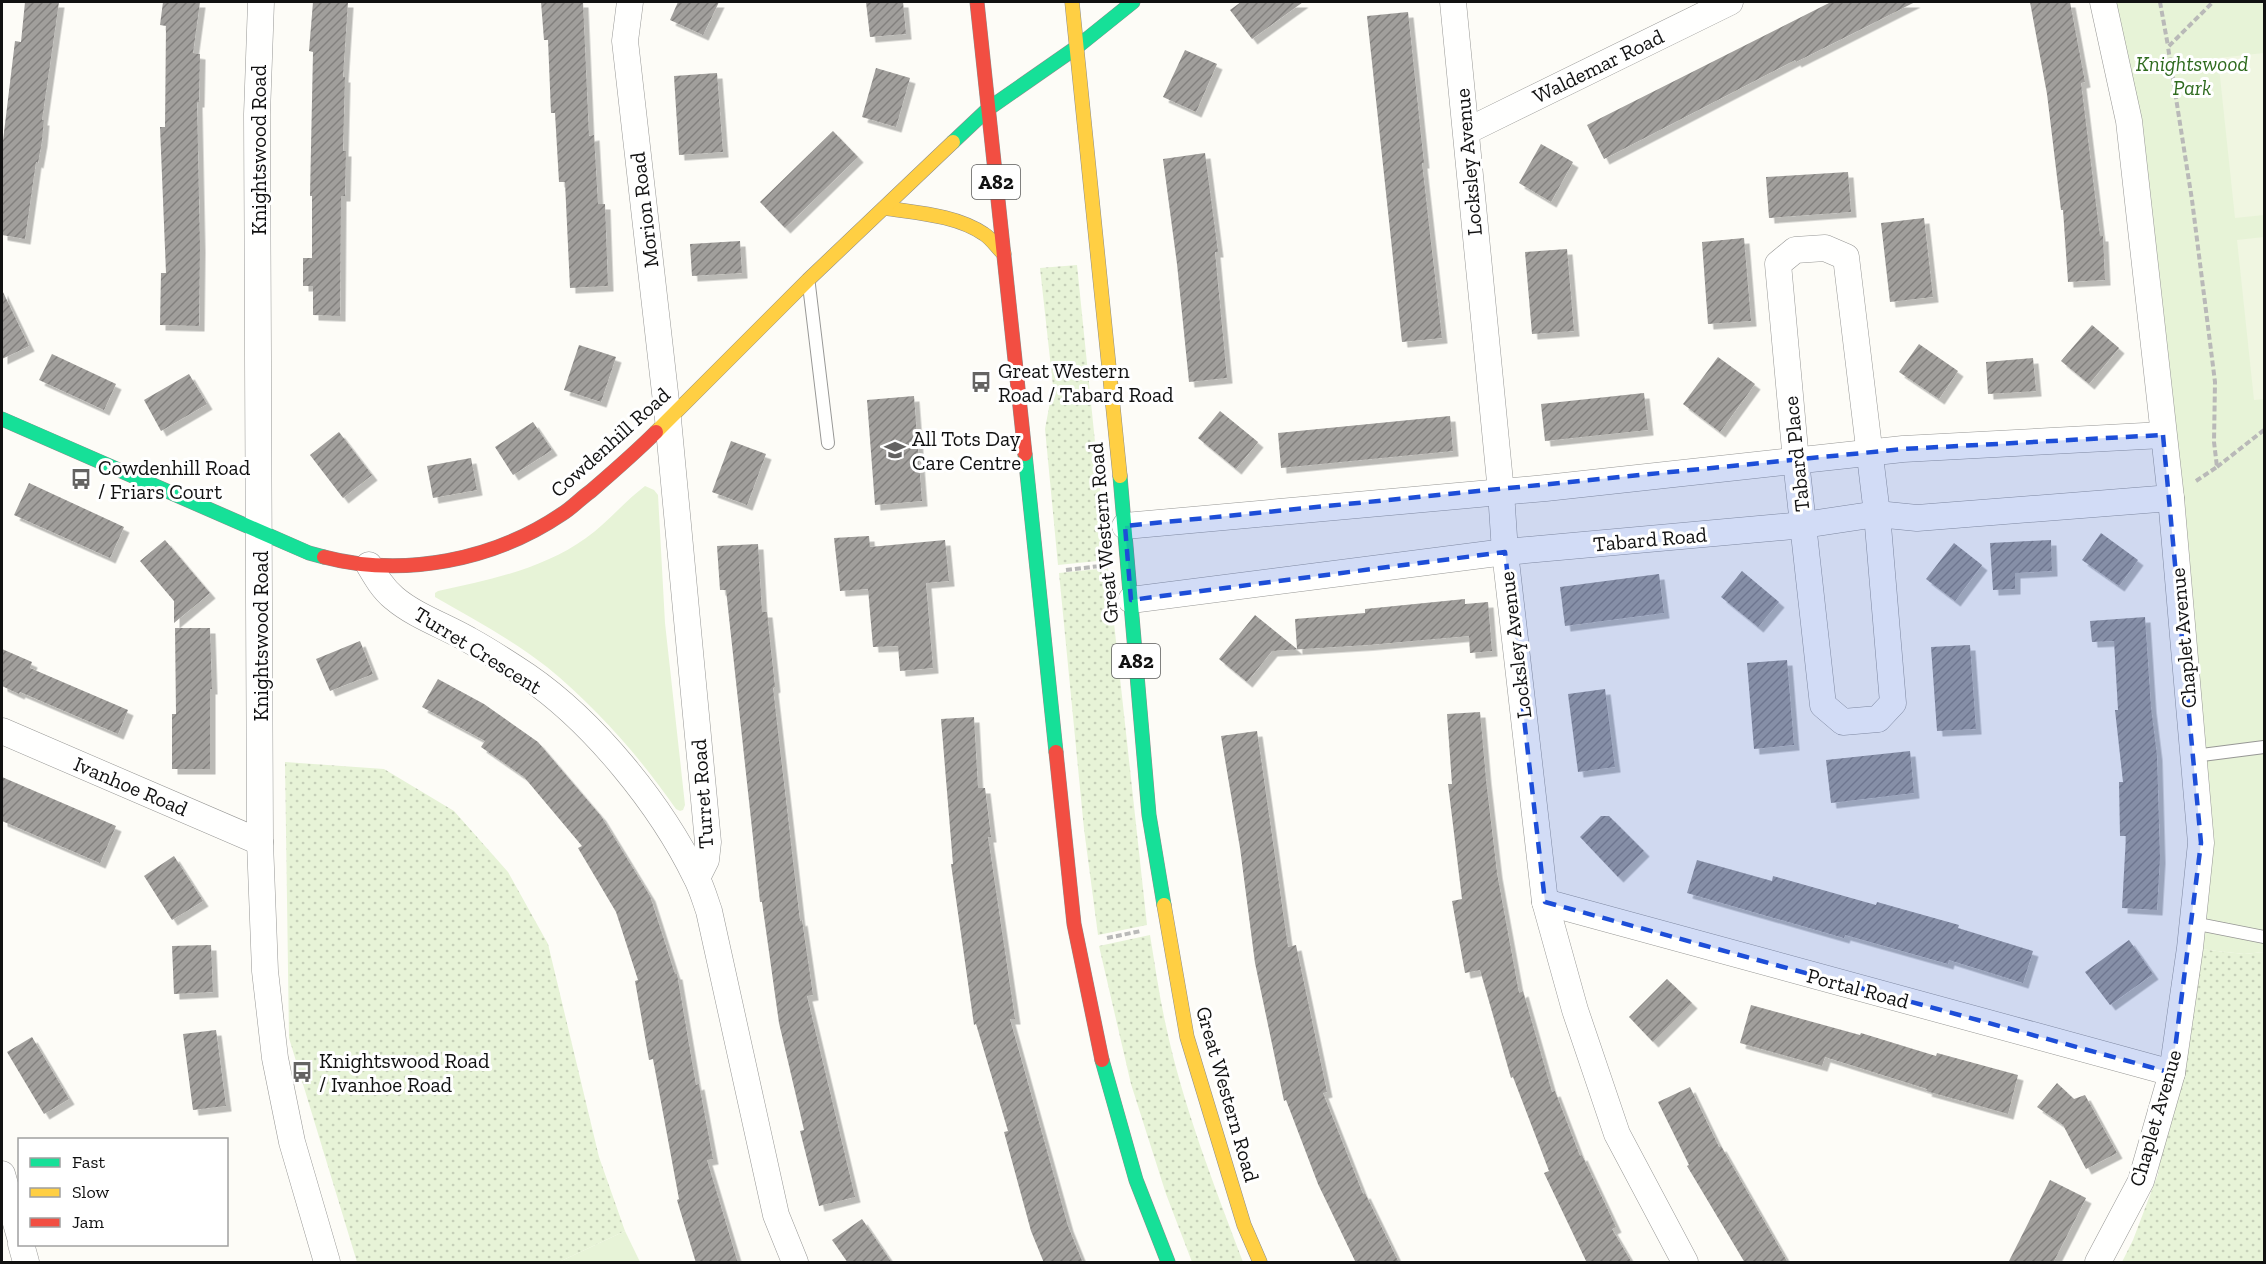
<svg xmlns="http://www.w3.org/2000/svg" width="2266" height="1264" viewBox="0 0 2266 1264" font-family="'Zilla Slab',serif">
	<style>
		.grass { fill: url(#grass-dots) }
		.park { fill: #e7f3d7 }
		.pitch { fill: #f0f6e1 }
		.building { fill: url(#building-hatch); filter: url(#shadow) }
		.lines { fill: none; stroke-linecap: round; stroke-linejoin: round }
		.lane-casing { stroke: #979795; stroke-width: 14 }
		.street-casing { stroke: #979795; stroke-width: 27 }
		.fast-casing { stroke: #8e8d8b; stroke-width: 15 }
		.slow-casing { stroke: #8e8d8b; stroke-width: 15 }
		.jam-casing { stroke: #8e8d8b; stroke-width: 15 }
		.path { stroke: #b9b9b8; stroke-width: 4; stroke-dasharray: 6 3; stroke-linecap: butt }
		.lane { stroke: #fffffe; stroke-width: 12 }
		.street { stroke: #fffffe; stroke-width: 26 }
		.fast { stroke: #16e098; stroke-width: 14 }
		.slow { stroke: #ffcf43; stroke-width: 14 }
		.jam { stroke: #f24e42; stroke-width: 14 }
		.marked { fill: #1d4ed8; fill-opacity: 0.2; stroke: #1d4ed8; stroke-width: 4.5; stroke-dasharray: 12 8; stroke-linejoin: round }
		.labels { text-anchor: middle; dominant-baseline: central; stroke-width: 6; stroke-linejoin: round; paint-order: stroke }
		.shield { fill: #fff; stroke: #585858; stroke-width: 1.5 }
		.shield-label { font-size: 20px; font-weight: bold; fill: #111 }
		.park-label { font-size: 21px; font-style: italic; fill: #2f6b1f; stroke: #fff }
		.street-label { font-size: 21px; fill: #111; stroke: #fff }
		.poi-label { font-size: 21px; fill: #111; stroke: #fff; text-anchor: start }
	</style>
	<defs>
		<pattern id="grass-dots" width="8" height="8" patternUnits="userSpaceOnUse" patternTransform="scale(1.5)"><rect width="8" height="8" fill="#e7f3d7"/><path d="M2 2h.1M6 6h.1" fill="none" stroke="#c5cfb8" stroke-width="1.8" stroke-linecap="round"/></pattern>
		<pattern id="building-hatch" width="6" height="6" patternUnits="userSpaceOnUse" patternTransform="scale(1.5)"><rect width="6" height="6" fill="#a19f9c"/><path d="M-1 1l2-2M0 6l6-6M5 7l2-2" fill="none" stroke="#82807e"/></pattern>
		<filter id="shadow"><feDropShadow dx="5.5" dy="5.5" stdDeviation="0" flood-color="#0004"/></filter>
	</defs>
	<rect width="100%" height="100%" fill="#fdfcf7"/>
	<!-- grass -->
	<g class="grass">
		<polygon points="1077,265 1107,560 1058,565 1045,429 1053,386 1040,268"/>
		<polygon points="1108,568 1147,925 1098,935 1084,829 1059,573"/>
		<polygon points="285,762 384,769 454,811 508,872 548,944 599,1157 625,1231 559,1262 357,1262 289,1038"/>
		<path d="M1150,935C1155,965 1159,995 1166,1026C1183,1106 1214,1185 1243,1262H1192L1166,1194L1131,1084L1099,946Z"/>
		<polygon points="2190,948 2244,954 2264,952 2264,1262 2122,1262 2133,1240 2158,1174"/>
	</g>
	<!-- park -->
	<g class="park">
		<polygon points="2103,2 2264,2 2264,952 2244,954 2190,948 2201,843"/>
		<path d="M645,486L654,490L658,495L665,623L685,805L683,810L680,811L676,809C639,756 597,708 547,667C513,640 473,619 435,597V593L438,591C489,580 543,569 586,538C607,523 624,502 645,486Z"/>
		<polygon points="625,1231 640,1262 559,1262"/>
	</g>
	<!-- pitch -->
	<g class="pitch">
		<polygon points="2264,53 2264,215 2235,218 2218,58"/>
		<polygon points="2264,237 2264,399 2254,400 2237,240"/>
	</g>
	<!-- building -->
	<g class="building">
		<polygon points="25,2 59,2 42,120 44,120 42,141 38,163 36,162 25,239 2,235 2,149 15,41 21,42"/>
		<polygon points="163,2 200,2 193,53 200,54 199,102 197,102 200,247 199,326 160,325 161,273 166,273 160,127 165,127 166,26 160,25"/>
		<polygon points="313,2 348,2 343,77 345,77 343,151 346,151 345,196 341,196 340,316 313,315 313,286 303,286 303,258 312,258 312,196 310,196 313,52 309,51"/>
		<polygon points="541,2 583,2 589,136 594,135 598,204 605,204 608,286 570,288 565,182 559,182 555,113 551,113 548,40 544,40"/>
		<polygon points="678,2 719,2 703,35 670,20"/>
		<polygon points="866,2 903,2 906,34 870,37"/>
		<polygon points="1241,2 1303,2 1252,39 1230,10"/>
		<polygon points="1831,2 1915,2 1796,62 1795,60 1604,159 1587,125"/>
		<polygon points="2030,2 2070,2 2085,82 2081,83 2100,236 2103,236 2105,280 2068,282 2063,210 2061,210 2047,94"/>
		<polygon points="1408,12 1424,163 1422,163 1442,338 1402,342 1367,16"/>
		<polygon points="1185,50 1217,64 1196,112 1163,97"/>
		<polygon points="876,68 910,78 896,127 862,117"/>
		<polygon points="717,73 723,152 679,155 674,76"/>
		<polygon points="833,131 858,157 785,228 760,202"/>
		<polygon points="1541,144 1573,162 1551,202 1519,183"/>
		<polygon points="1205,153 1218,252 1215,252 1227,378 1189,382 1177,264 1163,159"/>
		<polygon points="1848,172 1851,212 1769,218 1766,177"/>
		<polygon points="1924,218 1933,297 1890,302 1881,223"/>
		<polygon points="1744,238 1751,321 1708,324 1702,242"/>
		<polygon points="740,241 742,273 692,276 690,244"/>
		<polygon points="1567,249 1574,331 1532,334 1525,252"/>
		<polygon points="2,290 29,346 2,359"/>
		<polygon points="2092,325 2119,348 2089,384 2061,361"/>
		<polygon points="1919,344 1958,371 1939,399 1899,372"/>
		<polygon points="579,345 616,357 601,402 564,390"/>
		<polygon points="52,354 116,384 104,410 39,380"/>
		<polygon points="1718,357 1755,384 1720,432 1683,404"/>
		<polygon points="2033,358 2036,391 1988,394 1986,362"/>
		<polygon points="189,374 207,404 161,431 144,400"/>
		<polygon points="1644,393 1648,430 1545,441 1541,404"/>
		<polygon points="914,396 922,501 875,505 867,400"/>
		<polygon points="1220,411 1258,442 1236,469 1198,438"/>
		<polygon points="1450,416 1453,451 1281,468 1278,433"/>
		<polygon points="533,422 552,450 513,475 495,447"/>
		<polygon points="339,432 372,475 343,498 310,455"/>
		<polygon points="731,441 766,454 747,505 712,492"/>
		<polygon points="471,458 477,490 433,498 427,466"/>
		<polygon points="29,483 124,527 110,558 14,515"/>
		<polygon points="2101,533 2138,560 2119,586 2082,560"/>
		<polygon points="869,536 870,547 945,540 949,581 926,583 933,668 900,671 898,646 873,647 868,589 840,591 834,538"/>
		<polygon points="165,540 210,593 174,623 174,601 140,561"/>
		<polygon points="2051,540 2052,571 2015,573 2015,589 1993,590 1990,543"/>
		<polygon points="1954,543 1982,565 1955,601 1926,579"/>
		<polygon points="758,544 762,612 767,612 775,687 773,688 800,921 802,920 813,995 807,996 855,1197 819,1206 800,1131 804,1130 779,1023 762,902 760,902 726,590 720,590 717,546"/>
		<polygon points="1742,571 1779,602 1758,627 1721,597"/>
		<polygon points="1659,574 1664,613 1565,626 1560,587"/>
		<polygon points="1465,599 1465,604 1488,602 1492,651 1470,653 1469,636 1368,645 1272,651 1247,682 1219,659 1255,615 1297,649 1295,619 1365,613 1365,609"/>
		<polygon points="2145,617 2151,707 2157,755 2160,858 2157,910 2122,908 2126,836 2120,836 2119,782 2123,782 2115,710 2118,710 2114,641 2092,642 2090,621"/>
		<polygon points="175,628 210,628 212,689 210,689 210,769 172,769 172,714 176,714"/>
		<polygon points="360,641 373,674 330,691 316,659"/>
		<polygon points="1970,645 1976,729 1937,731 1931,647"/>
		<polygon points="2,649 32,662 30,668 128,710 118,734 20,692 19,694 2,686"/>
		<polygon points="1787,660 1794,745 1754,749 1747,663"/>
		<polygon points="438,679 484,704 538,742 601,816 650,896 675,974 677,974 696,1085 699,1084 713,1159 707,1160 738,1263 696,1263 677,1200 679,1199 653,1059 649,1060 635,981 638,980 616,912 578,848 582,846 524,777 481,747 485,741 422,707"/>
		<polygon points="1605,689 1615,767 1578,772 1568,694"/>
		<polygon points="1480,712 1486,779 1497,873 1519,993 1523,991 1552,1092 1555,1091 1580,1156 1582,1155 1616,1227 1612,1229 1632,1263 1587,1263 1544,1173 1549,1171 1513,1077 1511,1078 1480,970 1465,973 1452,901 1462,899 1448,784 1452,784 1447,714"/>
		<polygon points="974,717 978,788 985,788 991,837 988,837 1015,1019 1010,1019 1068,1226 1083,1263 1044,1263 1031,1231 1004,1132 1008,1131 976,1024 974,1025 951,864 953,864 941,719"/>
		<polygon points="1257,731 1288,947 1296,945 1327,1092 1323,1093 1363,1194 1365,1193 1399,1263 1356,1263 1318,1184 1286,1100 1284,1101 1255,963 1240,848 1221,736"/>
		<polygon points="1910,751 1914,793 1831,803 1826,760"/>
		<polygon points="2,777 116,826 100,863 2,821"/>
		<polygon points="1601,816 1609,816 1644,851 1618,877 1580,837"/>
		<polygon points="174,856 203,901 172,920 144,876"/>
		<polygon points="1697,860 1772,881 1773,876 1876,905 1877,902 1959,925 1958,928 2033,951 2023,983 1949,960 1948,964 1845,935 1844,938 1687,893"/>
		<polygon points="2129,940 2153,974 2110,1005 2085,972"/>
		<polygon points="211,945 213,992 174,994 172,946"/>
		<polygon points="1667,979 1692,1003 1653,1042 1629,1017"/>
		<polygon points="1751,1005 1860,1035 1861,1033 1936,1056 1937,1053 2018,1075 2008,1114 1926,1091 1927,1089 1825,1057 1822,1066 1740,1043"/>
		<polygon points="216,1030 226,1106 193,1110 183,1034"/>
		<polygon points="32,1037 69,1099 44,1114 7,1052"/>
		<polygon points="2057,1083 2074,1099 2085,1095 2117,1153 2086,1169 2063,1125 2037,1107"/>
		<polygon points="1690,1087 1719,1147 1721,1146 1788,1263 1745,1263 1687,1166 1689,1165 1658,1102"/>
		<polygon points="2050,1180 2086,1198 2053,1263 2008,1263"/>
		<polygon points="862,1219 892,1263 848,1263 832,1240"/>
	</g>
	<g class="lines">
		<defs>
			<g id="lane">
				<polyline points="809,285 828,443"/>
				<polyline points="2194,756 2264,747"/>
				<polyline points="2193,923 2264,937"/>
			</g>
			<g id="street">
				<polyline points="261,2 257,114 260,842 265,971 275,1058 292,1142 327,1262"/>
				<polyline points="630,2 625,41 668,419 708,842 706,860 697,878"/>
				<polyline points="1453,2 1501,492 1505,552 1545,902 1575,1010 1617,1134 1685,1262"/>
				<polyline points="1467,131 1730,2"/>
				<polygon points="1825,248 1846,257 1877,514 1893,703 1878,719 1843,722 1823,705 1796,461 1778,264 1795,250"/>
				<polyline points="1125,526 1546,488 1903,449 2163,435"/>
				<path d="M369,565C376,577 383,589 394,598C415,616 445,626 469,640C489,651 509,664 527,676C594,722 661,805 696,877C702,888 705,900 709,911L776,1215L795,1262"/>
				<polyline points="1131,600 1505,552 1804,525 1877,514 1917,518 2171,498"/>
				<polyline points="2,731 260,842"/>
				<polyline points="1545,902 2172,1073"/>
				<polyline points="2,1174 20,1237"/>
				<polyline points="21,1244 26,1262"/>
				<polyline points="2098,1262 2141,1181 2172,1073 2190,948 2201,843 2171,498 2129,121 2103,2"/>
			</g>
			<g id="fast">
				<polyline points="953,142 988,109 1077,47 1133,2"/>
				<polyline points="2,419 309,553 324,557"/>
				<polyline points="1025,454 1056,752"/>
				<polyline points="1120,476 1149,815 1164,905"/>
				<polyline points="1102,1060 1136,1180 1168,1262"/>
			</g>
			<g id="slow">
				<polyline points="1072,2 1120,476"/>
				<path d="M885,208C917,213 956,215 984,234C992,239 997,248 1004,254"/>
				<polyline points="656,432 808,280 953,142"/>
				<polyline points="1164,905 1187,1037 1244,1225 1260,1262"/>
			</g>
			<g id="jam">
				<polyline points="977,2 1025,454"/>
				<path d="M324,557C404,578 494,560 562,514C572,508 581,498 591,491C613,472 635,453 656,432"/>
				<polyline points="1056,752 1074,924 1102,1060"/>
			</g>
		</defs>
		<!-- lane casing -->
		<use href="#lane" class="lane-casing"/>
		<!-- street casing -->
		<use href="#street" class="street-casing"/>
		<!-- fast casing -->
		<use href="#fast" class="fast-casing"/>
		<!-- slow casing -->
		<use href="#slow" class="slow-casing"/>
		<!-- jam casing -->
		<use href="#jam" class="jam-casing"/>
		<!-- path -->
		<g class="path">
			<polyline points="2160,2 2168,46"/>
			<polyline points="2217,467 2264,430"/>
			<polyline points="2196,481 2217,467 2214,442 2215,382 2192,200 2168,47 2213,2"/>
			<polyline points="1066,570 1100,566"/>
			<polyline points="1107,938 1141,931"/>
		</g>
		<!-- lane -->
		<use href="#lane" class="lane"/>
		<!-- street -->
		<use href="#street" class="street"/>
		<!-- fast -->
		<use href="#fast" class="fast"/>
		<!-- slow -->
		<use href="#slow" class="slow"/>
		<!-- jam -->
		<use href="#jam" class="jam"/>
	</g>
	<!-- marked area -->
	<path class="marked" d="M2163,435L2201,843L2172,1073L1545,902L1505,552L1131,600L1125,526L1903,449Z"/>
	<!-- icons -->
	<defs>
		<symbol id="bus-bare" viewBox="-9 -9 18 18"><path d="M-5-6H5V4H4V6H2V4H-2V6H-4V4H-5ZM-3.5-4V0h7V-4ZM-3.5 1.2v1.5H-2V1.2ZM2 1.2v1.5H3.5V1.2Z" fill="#646362" stroke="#fff" stroke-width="2.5" paint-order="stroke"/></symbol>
		<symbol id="school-bare" viewBox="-9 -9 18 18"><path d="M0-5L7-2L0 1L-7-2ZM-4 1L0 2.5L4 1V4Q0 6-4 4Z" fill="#646362" stroke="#fff" stroke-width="2.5" paint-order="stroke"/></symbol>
	</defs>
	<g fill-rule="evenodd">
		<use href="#bus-bare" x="966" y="367" width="30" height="30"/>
		<use href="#school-bare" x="880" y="435" width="30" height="30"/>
		<use href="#bus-bare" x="66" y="464" width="30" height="30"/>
		<use href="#bus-bare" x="287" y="1057" width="30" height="30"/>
	</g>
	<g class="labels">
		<!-- shield labels -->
		<g class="shield">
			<rect x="972" y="165" width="48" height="34" rx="4.5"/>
			<rect x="1112" y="644" width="48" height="34" rx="4.5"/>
		</g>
		<g class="shield-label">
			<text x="996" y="182">A82</text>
			<text x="1136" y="661">A82</text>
		</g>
		<!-- park labels -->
		<g class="park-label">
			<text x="2192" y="63">Knightswood<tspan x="2192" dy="24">Park</tspan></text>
		</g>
		<!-- street labels -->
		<g class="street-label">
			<text transform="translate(1598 66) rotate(-26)">Waldemar Road</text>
			<text transform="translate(258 150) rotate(-90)">Knightswood Road</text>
			<text transform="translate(1468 162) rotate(-95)">Locksley Avenue</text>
			<text transform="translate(644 210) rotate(-97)">Morion Road</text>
			<text transform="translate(610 442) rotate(-42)">Cowdenhill Road</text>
			<text transform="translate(1796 454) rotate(-96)">Tabard Place</text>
			<text transform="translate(1103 533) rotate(-95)">Great Western Road</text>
			<text transform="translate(1650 539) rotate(-5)">Tabard Road</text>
			<text transform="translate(260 636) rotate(-90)">Knightswood Road</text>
			<text transform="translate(2183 638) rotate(-95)">Chaplet Avenue</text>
			<text transform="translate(1515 645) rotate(-97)">Locksley Avenue</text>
			<text transform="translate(478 650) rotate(32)">Turret Crescent</text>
			<text transform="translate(131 786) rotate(23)">Ivanhoe Road</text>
			<text transform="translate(702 794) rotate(-94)">Turret Road</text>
			<text transform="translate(1858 988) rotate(15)">Portal Road</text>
			<text transform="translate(1228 1094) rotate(74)">Great Western Road</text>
			<text transform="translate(2155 1118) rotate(-74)">Chaplet Avenue</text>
		</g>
		<!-- poi labels -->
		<g class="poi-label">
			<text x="998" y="370">Great Western<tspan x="998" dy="24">Road / Tabard Road</tspan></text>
			<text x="912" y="438">All Tots Day<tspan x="912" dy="24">Care Centre</tspan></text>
			<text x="98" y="467">Cowdenhill Road<tspan x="98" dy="24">/ Friars Court</tspan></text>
			<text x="319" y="1060">Knightswood Road<tspan x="319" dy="24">/ Ivanhoe Road</tspan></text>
		</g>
	</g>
	<!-- border -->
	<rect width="2266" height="1264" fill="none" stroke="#111111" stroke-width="6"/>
	<!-- legend -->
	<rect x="18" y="1138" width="210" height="108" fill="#ffffff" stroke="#a0a0a0" stroke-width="1.5"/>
	<rect x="30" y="1158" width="30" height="9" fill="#16e098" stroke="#a0a0a0" stroke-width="1.5"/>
	<text x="72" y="1168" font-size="18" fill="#111111">Fast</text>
	<rect x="30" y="1188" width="30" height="9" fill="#ffcf43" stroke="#a0a0a0" stroke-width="1.5"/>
	<text x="72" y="1198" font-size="18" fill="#111111">Slow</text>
	<rect x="30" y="1218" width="30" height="9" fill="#f24e42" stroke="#a0a0a0" stroke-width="1.5"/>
	<text x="72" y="1228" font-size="18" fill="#111111">Jam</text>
</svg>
